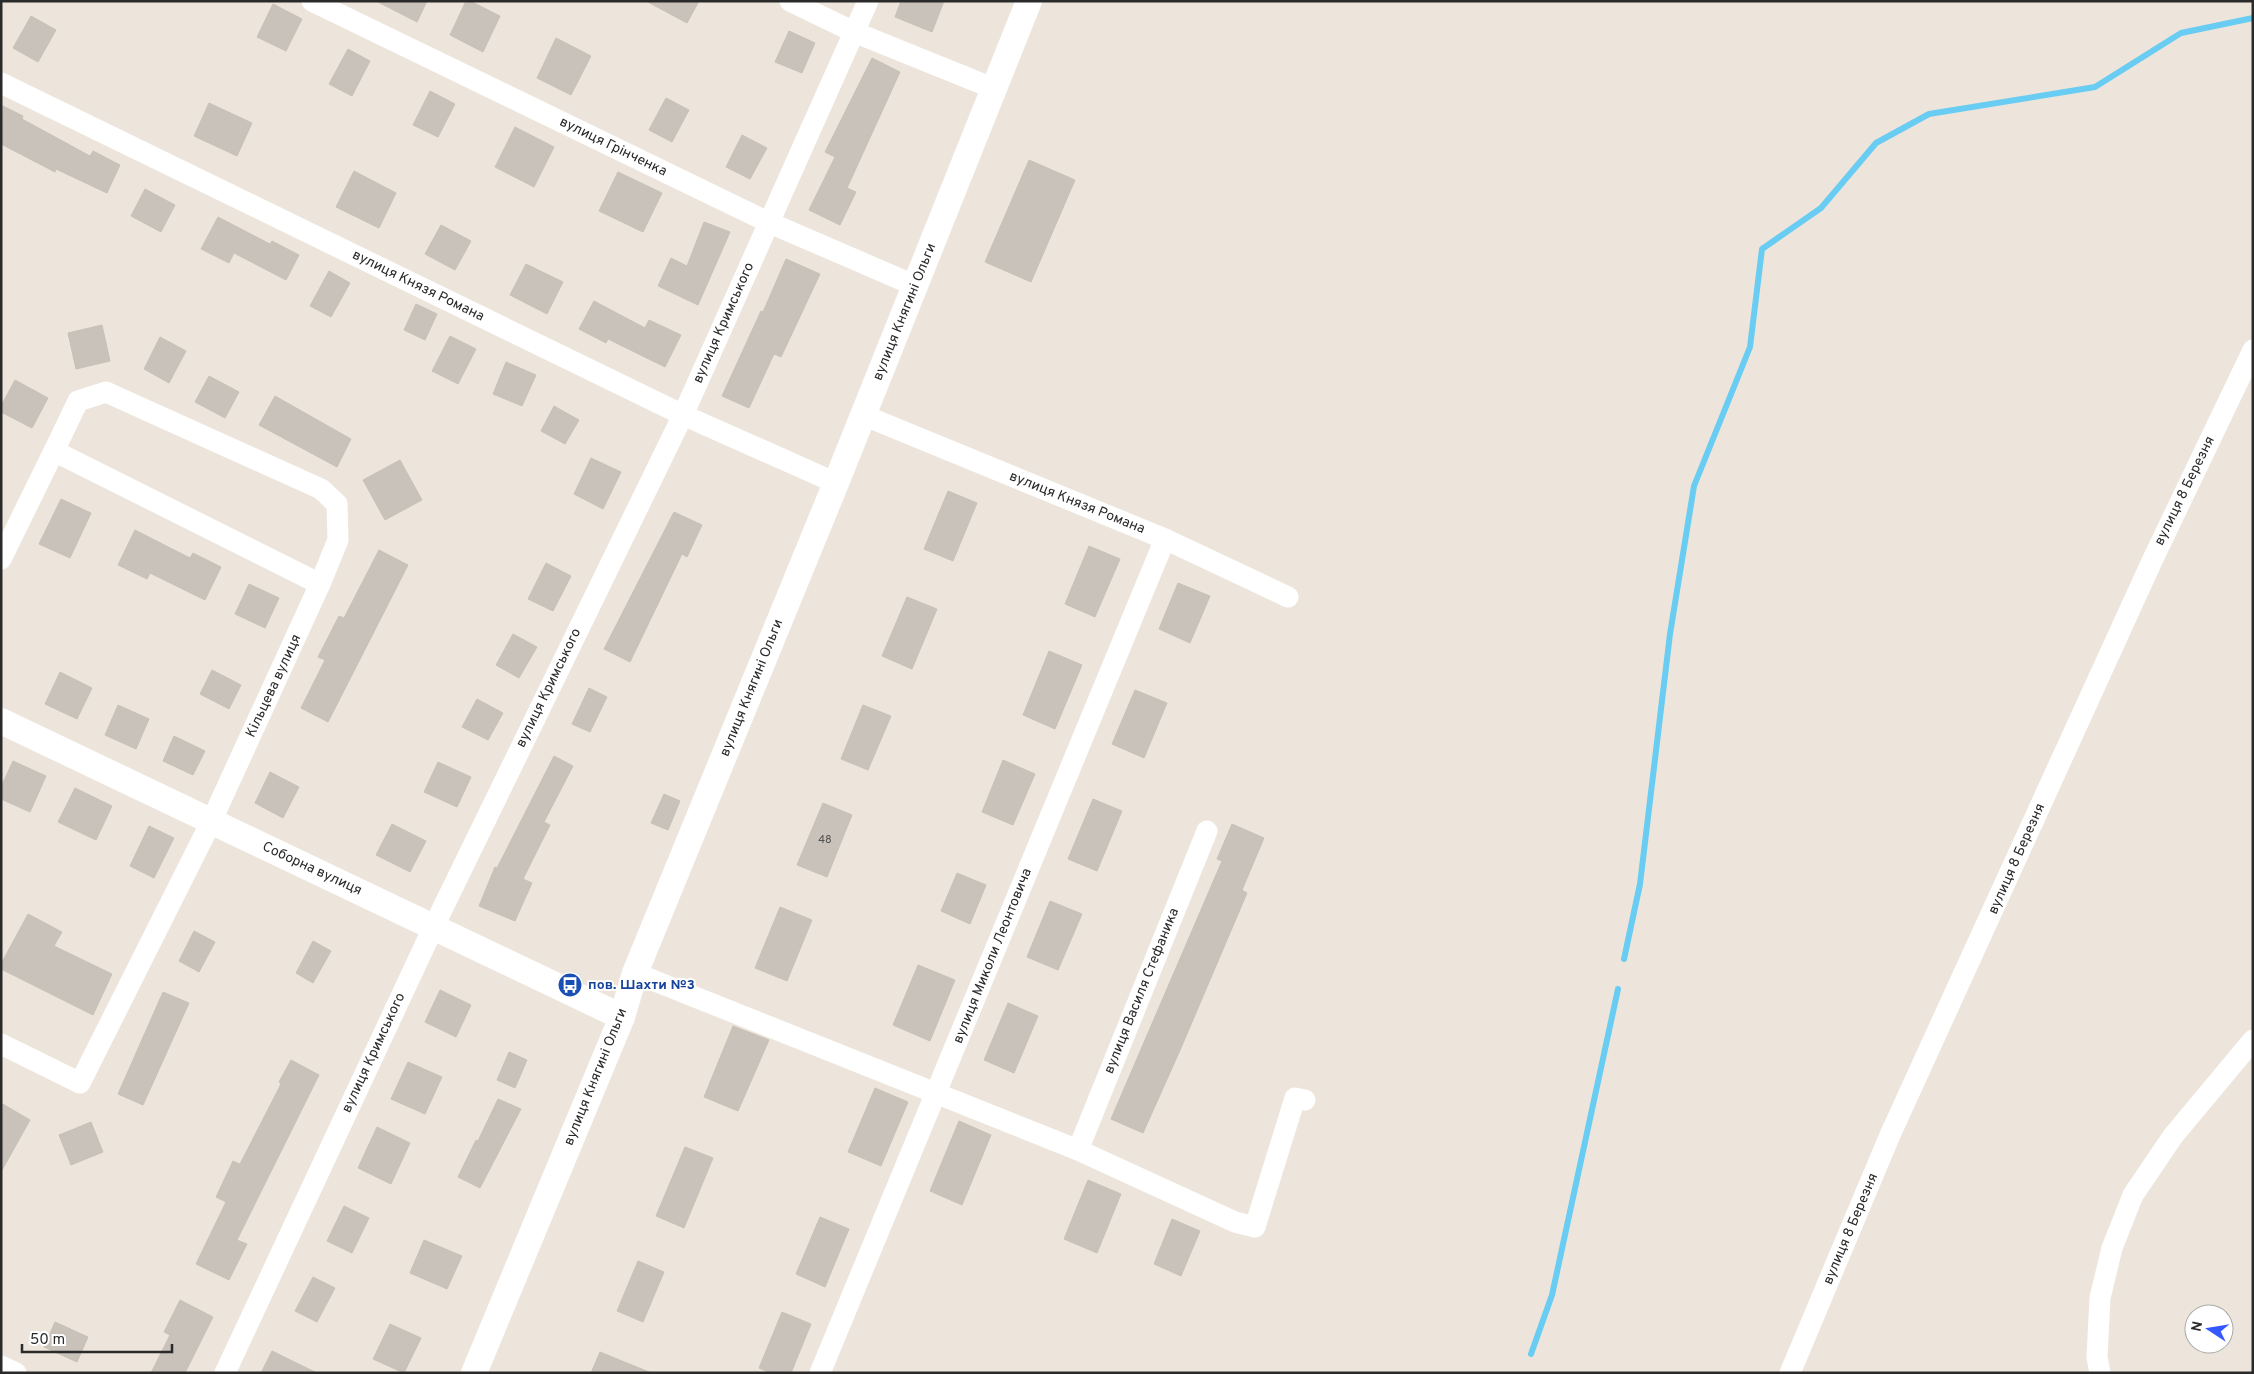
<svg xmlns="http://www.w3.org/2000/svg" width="2254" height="1374" viewBox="0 0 2254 1374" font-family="Overpass,sans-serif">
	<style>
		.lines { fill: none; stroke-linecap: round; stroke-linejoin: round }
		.stream { stroke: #69ccf3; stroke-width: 6 }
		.building { fill: #c8c2bb; stroke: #c8c1b5 }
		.minor { stroke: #fff; stroke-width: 21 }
		.tertiary { stroke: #fff; stroke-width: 26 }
		.labels { text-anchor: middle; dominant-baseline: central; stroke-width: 4; stroke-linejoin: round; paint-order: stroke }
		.number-label { font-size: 11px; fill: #52504e }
		.street-label { font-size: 14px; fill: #2a2a2a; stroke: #fff }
		.transit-label { font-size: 14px; font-weight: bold; fill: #164399; stroke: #fff; text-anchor: start }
	</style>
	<rect width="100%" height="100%" fill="#ede5db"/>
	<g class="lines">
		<!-- stream -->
		<g class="stream">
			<polyline points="1624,959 1640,884 1670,634 1694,486 1750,347 1762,249 1821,208 1876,143 1929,114 2095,87 2181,33 2253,18"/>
			<polyline points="1531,1354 1552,1295 1618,989"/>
		</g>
	</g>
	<!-- building -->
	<g class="building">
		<polygon points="376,1 427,1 417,22"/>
		<polygon points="466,1 470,1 500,16 483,52 450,35"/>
		<polygon points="646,1 699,1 687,23"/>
		<polygon points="901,1 944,1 932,32 895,17"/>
		<polygon points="273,4 302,19 286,51 257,37"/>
		<polygon points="31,16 56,30 38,62 13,48"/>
		<polygon points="789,31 815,43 802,73 775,62"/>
		<polygon points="556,38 591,56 571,95 537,78"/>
		<polygon points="348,49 370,61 352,96 329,84"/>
		<polygon points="872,58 900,72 847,188 856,192 840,225 809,210 835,157 825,152"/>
		<polygon points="430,91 455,104 438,137 413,125"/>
		<polygon points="666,98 689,110 672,142 649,130"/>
		<polygon points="209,103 252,123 237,156 194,136"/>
		<polygon points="1,105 23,116 22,119 90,156 93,151 120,165 107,193 56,169 55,172 1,144"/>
		<polygon points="515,127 554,147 534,187 495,167"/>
		<polygon points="742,135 767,148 750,179 726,167"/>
		<polygon points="1029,160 1075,180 1031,282 985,262"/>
		<polygon points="354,171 396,193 379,228 336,207"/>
		<polygon points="618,172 662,193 643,232 599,211"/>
		<polygon points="145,189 175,205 161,232 131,216"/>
		<polygon points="218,217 270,244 272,241 299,255 286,280 234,253 229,263 201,249"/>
		<polygon points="704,222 730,232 698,305 658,286 671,258 687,266"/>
		<polygon points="441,225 471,241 455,270 425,254"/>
		<polygon points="786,259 820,274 781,357 774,354 749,408 722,396 761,311 763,312"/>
		<polygon points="526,264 563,282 547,314 510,295"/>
		<polygon points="329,271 350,283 331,317 310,306"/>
		<polygon points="594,301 645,328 649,320 681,335 665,367 608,339 606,343 579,329"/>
		<polygon points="416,304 437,314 425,340 404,330"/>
		<polygon points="102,325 110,361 76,369 68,333"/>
		<polygon points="450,336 476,349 458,384 432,371"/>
		<polygon points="160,337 186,351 169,383 144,369"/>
		<polygon points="506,362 536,375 522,406 493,394"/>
		<polygon points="209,376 239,392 225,418 195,402"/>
		<polygon points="15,380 48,398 32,428 1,412 1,406"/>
		<polygon points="275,396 351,439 337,467 259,425"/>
		<polygon points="554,406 579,420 565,444 541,431"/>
		<polygon points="591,458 621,472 603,509 574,494"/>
		<polygon points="400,460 422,500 385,520 363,480"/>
		<polygon points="948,491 977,503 953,561 924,549"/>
		<polygon points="61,499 91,513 70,558 39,544"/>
		<polygon points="674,512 702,525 687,557 682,554 630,662 604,649"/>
		<polygon points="135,530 190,558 193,553 221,567 205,600 150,573 147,579 118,565"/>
		<polygon points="1089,546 1120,559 1095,617 1065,604"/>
		<polygon points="379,550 408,565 328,722 301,708 325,660 318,657 339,616 344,618"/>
		<polygon points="546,563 571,576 553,611 528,599"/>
		<polygon points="1178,583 1210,596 1190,643 1159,629"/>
		<polygon points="249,584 279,598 265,628 235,614"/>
		<polygon points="907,597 937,609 912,669 882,656"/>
		<polygon points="513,634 537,647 519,678 496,665"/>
		<polygon points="1049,651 1082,665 1055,729 1023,715"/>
		<polygon points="212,670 241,685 229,709 200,694"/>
		<polygon points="60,672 92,688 77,719 45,704"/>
		<polygon points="589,688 607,697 590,732 572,724"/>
		<polygon points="1135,690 1167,703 1144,758 1112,744"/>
		<polygon points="477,699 503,713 488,740 462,727"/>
		<polygon points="118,705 149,719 136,749 105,735"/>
		<polygon points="863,705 891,716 868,770 841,759"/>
		<polygon points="174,736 205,751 193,775 163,761"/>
		<polygon points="554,756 573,766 544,822 550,825 523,879 532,883 515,921 479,906 495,867 497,868"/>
		<polygon points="1003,760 1035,774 1013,825 982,812"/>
		<polygon points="13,761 46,776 30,812 1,799 1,787"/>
		<polygon points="438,762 471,777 457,807 424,792"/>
		<polygon points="270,772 299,787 283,818 255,803"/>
		<polygon points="75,788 112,806 96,840 58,822"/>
		<polygon points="664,794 680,801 668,830 651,823"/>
		<polygon points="1093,799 1122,811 1097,871 1068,859"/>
		<polygon points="823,803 852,815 827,877 797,865"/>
		<polygon points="392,824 426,841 410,872 376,855"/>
		<polygon points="1232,824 1264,838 1242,890 1247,893 1181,1048 1143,1133 1111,1119 1222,861 1217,859"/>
		<polygon points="149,826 174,838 154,878 130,866"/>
		<polygon points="957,873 986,885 970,924 941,911"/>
		<polygon points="1050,901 1082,914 1058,970 1027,957"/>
		<polygon points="780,907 812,920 787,981 755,968"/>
		<polygon points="28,914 62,932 54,946 112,974 93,1015 1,969 1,964"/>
		<polygon points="194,931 215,942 199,972 179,961"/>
		<polygon points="313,941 331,951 313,983 296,973"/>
		<polygon points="918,965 955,980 930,1041 893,1025"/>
		<polygon points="440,990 471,1005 456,1037 425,1022"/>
		<polygon points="163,992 189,1003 143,1105 118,1094"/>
		<polygon points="1008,1003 1038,1016 1014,1073 984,1060"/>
		<polygon points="733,1026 769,1040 738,1111 704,1097"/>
		<polygon points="509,1052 527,1060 515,1088 497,1080"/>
		<polygon points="291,1060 319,1075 237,1240 247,1244 229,1280 196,1264 226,1202 216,1197 233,1161 240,1164 281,1084 279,1082"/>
		<polygon points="408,1062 442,1077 425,1114 391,1099"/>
		<polygon points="875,1088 908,1102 881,1166 848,1152"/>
		<polygon points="498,1099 521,1109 480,1188 458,1177 476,1140 478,1141"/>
		<polygon points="1,1103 30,1120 1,1172"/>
		<polygon points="959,1121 991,1135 962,1205 930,1191"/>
		<polygon points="91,1122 103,1152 71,1165 59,1135"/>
		<polygon points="377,1127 410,1143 391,1184 358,1168"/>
		<polygon points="685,1147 713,1158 684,1228 656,1216"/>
		<polygon points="1088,1180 1121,1194 1097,1253 1064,1239"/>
		<polygon points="344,1206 369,1218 352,1253 327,1241"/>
		<polygon points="820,1217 849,1229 825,1287 796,1274"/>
		<polygon points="1172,1219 1200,1231 1181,1276 1154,1264"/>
		<polygon points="424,1240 462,1256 447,1289 410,1273"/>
		<polygon points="638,1261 664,1272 643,1322 617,1311"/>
		<polygon points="313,1277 335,1288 317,1322 295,1311"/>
		<polygon points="180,1300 213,1317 185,1373 151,1373 170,1335 164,1332"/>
		<polygon points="782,1312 811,1324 791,1373 770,1373 759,1368"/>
		<polygon points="55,1322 88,1337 77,1362 44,1347"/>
		<polygon points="390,1324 421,1338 404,1373 373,1359"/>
		<polygon points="272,1351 317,1373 261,1373"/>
		<polygon points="600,1352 649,1372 649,1373 591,1373"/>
	</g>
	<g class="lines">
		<!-- minor -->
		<g class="minor">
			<polyline points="312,1 770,223 916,286"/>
			<polyline points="790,1 854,32 995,89"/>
			<polyline points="1,83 683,415 836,483"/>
			<polyline points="863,415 1165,539 1288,597"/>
			<polyline points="54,451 78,401 106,392 321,489 337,504 338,540 320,584"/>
			<polyline points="1,559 54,451 320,584 211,822 80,1083 1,1044"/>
			<polyline points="635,973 1078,1150 1235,1222 1255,1227 1295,1098 1305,1100"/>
			<polyline points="1078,1150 1207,831"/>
			<polyline points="1,1366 16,1373"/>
			<polyline points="225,1373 434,926 683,415 868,1"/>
			<polyline points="820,1373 1165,539"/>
			<polyline points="1790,1373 1890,1135 2152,561 2253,350"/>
			<polyline points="2100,1373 2097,1357 2100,1298 2112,1248 2133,1195 2173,1136 2253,1040"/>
		</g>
		<!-- tertiary -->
		<g class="tertiary">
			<path d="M1,721C208,820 416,917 622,1017"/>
			<polyline points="474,1373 622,1017 635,973 836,483 1029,1"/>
		</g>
	</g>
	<!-- icons -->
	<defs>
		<symbol id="bus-disc" viewBox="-11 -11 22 22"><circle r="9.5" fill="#1a4fb4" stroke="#fff"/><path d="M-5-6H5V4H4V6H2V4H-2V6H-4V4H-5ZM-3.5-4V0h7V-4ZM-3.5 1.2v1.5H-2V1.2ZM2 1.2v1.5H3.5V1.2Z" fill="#fff"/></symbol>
	</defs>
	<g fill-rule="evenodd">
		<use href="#bus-disc" x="556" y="971" width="28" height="28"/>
	</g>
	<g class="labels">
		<!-- number labels -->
		<g class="number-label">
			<text x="825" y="840">48</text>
		</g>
		<!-- street labels -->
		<g class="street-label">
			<text transform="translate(613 147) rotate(26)">вулиця Грінченка</text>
			<text transform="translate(418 286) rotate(26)">вулиця Князя Романа</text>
			<text transform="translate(905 312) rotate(-68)">вулиця Княгині Ольги</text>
			<text transform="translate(724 323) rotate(-66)">вулиця Кримського</text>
			<text transform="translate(2185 491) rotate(-64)">вулиця 8 Березня</text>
			<text transform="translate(1077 503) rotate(22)">вулиця Князя Романа</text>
			<text transform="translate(274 686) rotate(-65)">Кільцева вулиця</text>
			<text transform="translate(549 688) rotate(-64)">вулиця Кримського</text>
			<text transform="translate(752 688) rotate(-68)">вулиця Княгині Ольги</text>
			<text transform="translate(2017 859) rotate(-66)">вулиця 8 Березня</text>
			<text transform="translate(312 869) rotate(25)">Соборна вулиця</text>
			<text transform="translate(993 956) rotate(-68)">вулиця Миколи Леонтовича</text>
			<text transform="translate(1142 991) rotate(-68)">вулиця Василя Стефаника</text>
			<text transform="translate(374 1053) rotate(-65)">вулиця Кримського</text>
			<text transform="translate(596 1077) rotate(-68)">вулиця Княгині Ольги</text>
			<text transform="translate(1851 1229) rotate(-67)">вулиця 8 Березня</text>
		</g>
		<!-- transit labels -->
		<g class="transit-label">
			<text x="588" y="985">пов. Шахти №3</text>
		</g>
	</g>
	<!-- border -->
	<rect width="2254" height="1374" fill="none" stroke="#2a2a2a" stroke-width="5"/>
	<!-- north arrow -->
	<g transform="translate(2209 1329) rotate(282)"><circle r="24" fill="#ffffff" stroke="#aaaaaa"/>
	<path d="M0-4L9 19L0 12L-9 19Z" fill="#3658ff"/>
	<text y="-8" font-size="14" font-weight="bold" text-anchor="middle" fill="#2a2a2a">N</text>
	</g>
	<!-- scale -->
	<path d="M22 1344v8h150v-8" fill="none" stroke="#2a2a2a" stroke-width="2.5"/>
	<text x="30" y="1344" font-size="15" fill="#2a2a2a" stroke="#ffffff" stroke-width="4" paint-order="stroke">50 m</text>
</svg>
